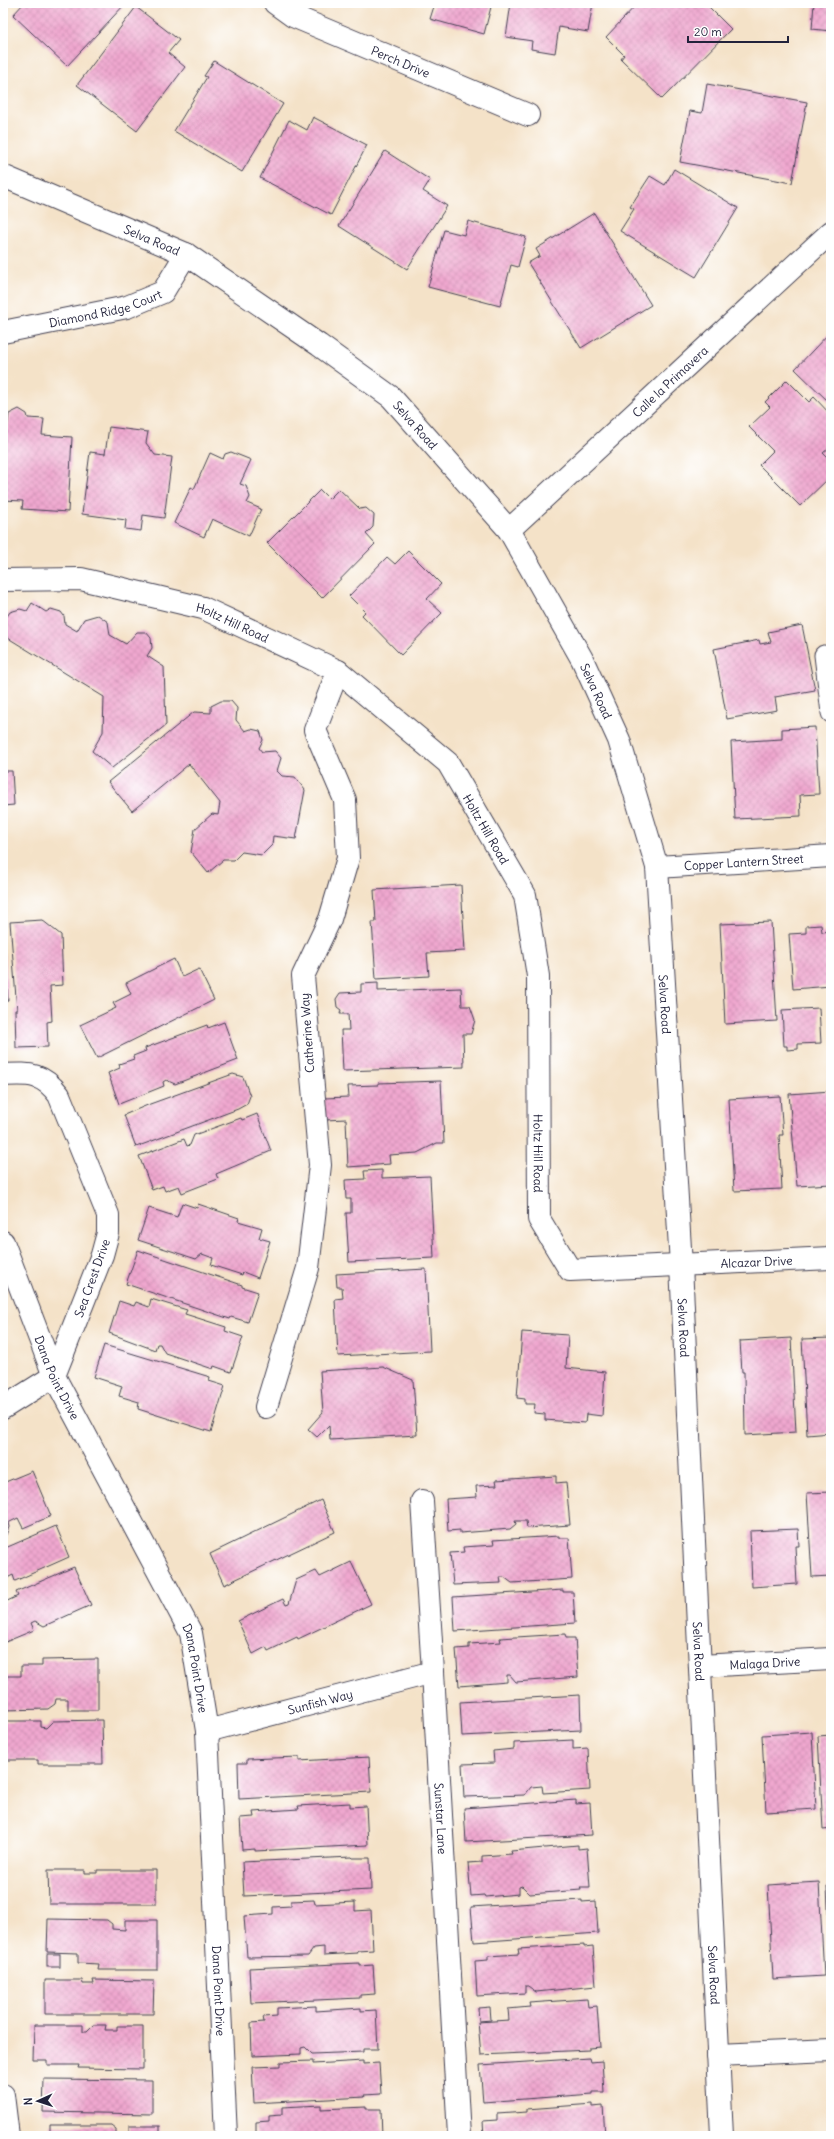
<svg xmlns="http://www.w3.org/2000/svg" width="834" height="2139" viewBox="0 0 834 2139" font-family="Delius,sans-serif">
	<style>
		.building { fill: url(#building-cross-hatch) }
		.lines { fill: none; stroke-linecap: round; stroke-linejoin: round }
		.service-casing { stroke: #423f50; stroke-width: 21 }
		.minor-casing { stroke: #423f50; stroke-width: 24 }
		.tertiary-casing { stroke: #423f50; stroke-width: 24 }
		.service { stroke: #fff; stroke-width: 19 }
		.minor { stroke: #fff; stroke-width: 22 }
		.tertiary { stroke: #fff; stroke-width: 22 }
		.labels { text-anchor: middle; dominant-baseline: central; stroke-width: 4; stroke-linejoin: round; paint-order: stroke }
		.street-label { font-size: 12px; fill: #22223b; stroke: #fff }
	</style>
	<defs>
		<pattern id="building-cross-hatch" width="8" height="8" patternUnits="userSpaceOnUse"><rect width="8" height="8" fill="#efa7cf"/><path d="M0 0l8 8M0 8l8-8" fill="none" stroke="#cd8fb3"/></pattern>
	</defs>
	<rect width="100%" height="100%" fill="#fff"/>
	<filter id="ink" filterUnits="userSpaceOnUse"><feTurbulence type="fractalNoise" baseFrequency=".025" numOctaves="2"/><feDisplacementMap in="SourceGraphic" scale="8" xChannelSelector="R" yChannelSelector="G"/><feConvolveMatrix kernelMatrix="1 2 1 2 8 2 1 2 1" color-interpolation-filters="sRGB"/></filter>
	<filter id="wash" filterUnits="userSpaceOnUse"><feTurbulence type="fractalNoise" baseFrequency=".012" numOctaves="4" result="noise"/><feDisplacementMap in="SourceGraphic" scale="16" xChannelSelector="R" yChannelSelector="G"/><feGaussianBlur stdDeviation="0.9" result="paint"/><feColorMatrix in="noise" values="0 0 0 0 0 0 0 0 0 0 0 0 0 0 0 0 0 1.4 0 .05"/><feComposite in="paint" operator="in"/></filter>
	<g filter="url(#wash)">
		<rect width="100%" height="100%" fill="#f4e2c8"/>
		<g id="blocks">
			<!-- building -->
			<g class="building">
				<polygon points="24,3 126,3 67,66 13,15"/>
				<polygon points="435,3 492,3 484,34 430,19"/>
				<polygon points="511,3 593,3 588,32 559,27 555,53 531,49 532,41 506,37"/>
				<polygon points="638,3 705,3 731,29 662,99 621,59 624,55 606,37"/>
				<polygon points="814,3 831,3 831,31 812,29"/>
				<polygon points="136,7 179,40 168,53 185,67 137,131 77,85"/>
				<polygon points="214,61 283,104 242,172 174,131 207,77 204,76"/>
				<polygon points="707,84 807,102 792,183 680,162 690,111 702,113"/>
				<polygon points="313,117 367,145 331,215 260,178 289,120 307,130"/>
				<polygon points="385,151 430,180 423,191 447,206 407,269 339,226"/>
				<polygon points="674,169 738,208 696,277 620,231 634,209 630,207 650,176 665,185"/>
				<polygon points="594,213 651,305 581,348 528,263 540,256 536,249"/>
				<polygon points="468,221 526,237 518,267 511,265 500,306 428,287 444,230 464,235"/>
				<polygon points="831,331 831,404 795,369"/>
				<polygon points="787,380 809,402 814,397 831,415 831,446 823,453 831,461 831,476 800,506 759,465 773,451 749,427 770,407 765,402"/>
				<polygon points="19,409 27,414 28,418 44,419 42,435 72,437 68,512 22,509 23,501 3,500 3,429 7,429 9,414"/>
				<polygon points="109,427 148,432 146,443 155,455 172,457 164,518 143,515 141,531 125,529 126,520 82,514 90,452 105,454"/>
				<polygon points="231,452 251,460 240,484 246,486 250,497 247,503 261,509 249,536 212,519 204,537 174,523 191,487 194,489 210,453 223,459 225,454"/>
				<polygon points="339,489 360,509 366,508 374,515 373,527 366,534 375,544 322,598 267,543 320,490 329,499"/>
				<polygon points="408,551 441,584 427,599 442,613 401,655 362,615 365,612 349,596 387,557 395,564"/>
				<polygon points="32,603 46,612 51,609 61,612 64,616 65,624 77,631 84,619 98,615 108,622 110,635 126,644 137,632 146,632 151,638 152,648 147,656 164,667 166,725 112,768 92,751 103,732 104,697 8,638 5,634 3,622 10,612 20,609 27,611"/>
				<polygon points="802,625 815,690 775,697 777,710 727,719 714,649 759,640 760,644 771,642 768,632"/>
				<polygon points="221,701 231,701 237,708 236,720 245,731 251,729 260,731 263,740 259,748 262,752 275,751 281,758 277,771 282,776 295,777 305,790 296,839 273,836 272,845 262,855 242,852 234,860 223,860 208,873 191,852 195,829 212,814 218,815 220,803 189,764 132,811 108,782 194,712 211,713 211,706"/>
				<polygon points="815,727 819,794 800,795 801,816 735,819 731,742 782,739 782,729"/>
				<polygon points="3,771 12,771 14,805 3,806"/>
				<polygon points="461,885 465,951 427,953 429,976 376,979 372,922 376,922 374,890"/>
				<polygon points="42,920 61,935 63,985 50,986 52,1021 47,1022 48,1047 16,1048 15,1010 17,1010 10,922"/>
				<polygon points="771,922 777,1021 725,1024 720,924"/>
				<polygon points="821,925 822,932 831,931 831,986 793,989 789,934 806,933 806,926"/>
				<polygon points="3,954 5,954 8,1001 3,1002"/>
				<polygon points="174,959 182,977 199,969 214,1000 97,1058 80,1025 116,1008 113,1003 131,994 126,983"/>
				<polygon points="378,983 378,991 461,988 462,1006 470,1006 475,1020 471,1034 463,1034 464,1067 343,1071 341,1030 349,1030 348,1014 340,1014 341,1010 337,1007 336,999 340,993 361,992 361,984"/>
				<polygon points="819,1008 821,1043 798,1044 798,1049 787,1050 787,1046 784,1046 782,1010"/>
				<polygon points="224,1022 238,1060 175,1084 166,1080 163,1082 164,1086 119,1104 108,1073 120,1068 119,1064 134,1059 133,1056 146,1051 145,1048 207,1025 208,1028"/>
				<polygon points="233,1074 243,1077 250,1096 247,1104 238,1109 136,1147 124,1115 150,1104"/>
				<polygon points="441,1081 444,1143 437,1143 417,1153 389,1155 390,1164 348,1167 346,1119 325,1120 324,1098 349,1097 348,1086 378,1085 378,1083"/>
				<polygon points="831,1091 831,1184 797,1186 789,1094"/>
				<polygon points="780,1096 783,1135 779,1135 782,1189 734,1191 729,1099"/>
				<polygon points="257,1114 271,1151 216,1174 218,1179 182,1193 179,1186 165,1191 163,1186 152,1190 139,1156 184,1139 187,1146 190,1145 194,1135 241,1118 242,1120"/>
				<polygon points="382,1170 382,1178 430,1176 434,1258 349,1262 346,1213 351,1213 351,1199 346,1199 345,1180 365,1179 364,1171"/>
				<polygon points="182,1203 197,1208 198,1204 239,1218 238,1221 262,1228 259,1238 270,1241 258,1278 243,1272 242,1275 211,1265 213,1258 202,1254 196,1259 138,1240 149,1208 177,1217"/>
				<polygon points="138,1250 242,1285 242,1287 258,1292 248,1322 231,1317 230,1319 126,1284"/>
				<polygon points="426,1269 430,1351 338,1356 335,1299 343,1298 342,1287 337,1287 336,1274"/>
				<polygon points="151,1299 187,1310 185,1314 226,1327 225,1331 243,1337 231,1372 214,1366 213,1369 165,1353 160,1344 157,1344 155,1350 109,1333 119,1301 134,1306 136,1302 149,1307"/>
				<polygon points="522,1332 568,1335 566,1368 605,1372 602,1416 586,1414 585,1423 545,1420 545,1414 534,1413 535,1404 525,1404 525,1399 517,1398"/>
				<polygon points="791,1338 796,1432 745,1435 744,1372 742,1372 740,1341"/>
				<polygon points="831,1338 831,1433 807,1435 802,1339"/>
				<polygon points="104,1345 210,1377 209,1381 225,1386 211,1432 138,1409 139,1402 119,1396 122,1386 94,1377"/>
				<polygon points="383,1367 413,1380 417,1435 330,1440 329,1425 317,1437 308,1429 323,1412 320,1371"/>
				<polygon points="32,1471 51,1516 23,1528 18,1518 8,1523 9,1527 6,1535 3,1537 3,1483"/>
				<polygon points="556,1476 556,1483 566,1482 570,1525 527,1528 526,1521 515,1521 516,1524 510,1529 460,1533 460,1530 448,1531 446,1499 477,1497 476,1486 497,1485 496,1480"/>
				<polygon points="831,1492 831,1576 812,1577 807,1493"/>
				<polygon points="321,1500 335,1532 224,1585 210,1554"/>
				<polygon points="56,1526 69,1557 15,1581 13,1575 3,1580 3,1549"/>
				<polygon points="798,1529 799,1546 795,1546 797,1584 752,1587 750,1531"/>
				<polygon points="559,1536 559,1538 569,1538 572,1579 512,1583 504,1577 500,1577 501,1583 453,1585 450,1553 464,1552 463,1547 494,1545 493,1540"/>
				<polygon points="351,1562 371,1604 298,1639 297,1637 268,1651 266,1647 253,1654 238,1621 283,1599 286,1605 289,1604 296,1580 316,1571 320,1577"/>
				<polygon points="74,1567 91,1605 44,1626 35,1621 31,1623 34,1630 3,1643 3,1603 18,1596 16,1592"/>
				<polygon points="563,1590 563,1592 573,1592 575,1623 455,1631 453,1597"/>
				<polygon points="565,1634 566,1638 575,1638 578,1677 516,1682 510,1675 507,1675 507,1682 459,1686 456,1649 469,1648 469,1644 501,1642 500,1638"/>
				<polygon points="98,1659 98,1710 68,1710 68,1699 56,1699 55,1704 48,1709 3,1710 3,1676 21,1676 21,1666 42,1666 42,1660"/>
				<polygon points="580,1695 581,1730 462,1736 460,1702"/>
				<polygon points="102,1720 103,1764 38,1764 38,1760 7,1760 7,1754 3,1754 3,1721 41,1721 41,1727 46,1728 53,1721"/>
				<polygon points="812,1732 816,1809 766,1812 762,1735"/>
				<polygon points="831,1735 831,1829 823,1830 818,1736"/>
				<polygon points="573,1740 573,1749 588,1748 590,1790 543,1793 542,1786 531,1787 525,1795 464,1797 462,1764 494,1763 493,1751 514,1749 514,1743"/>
				<polygon points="299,1757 299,1761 369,1757 371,1792 239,1799 238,1763 247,1763 247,1759"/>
				<polygon points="576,1800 576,1804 590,1803 592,1835 466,1842 464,1808"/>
				<polygon points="350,1803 350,1807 366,1806 368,1845 255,1851 255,1849 242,1850 240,1818 254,1817 253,1812 299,1809 298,1806"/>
				<polygon points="578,1845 578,1849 587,1848 590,1887 580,1887 581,1890 530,1894 522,1886 519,1887 519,1894 485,1897 484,1895 471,1896 468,1863 482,1862 482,1856 512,1854 511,1851"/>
				<polygon points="352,1857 353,1858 370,1858 371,1890 244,1896 242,1862"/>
				<polygon points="48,1870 85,1870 85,1873 97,1873 97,1870 156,1870 156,1904 49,1904"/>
				<polygon points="819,1882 824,1976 773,1979 768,1885"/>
				<polygon points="831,1885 831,1930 829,1930 827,1886"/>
				<polygon points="314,1900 315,1904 355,1902 355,1911 371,1910 373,1950 357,1951 358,1953 324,1955 324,1947 314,1948 308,1956 247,1957 244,1916 273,1914 273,1907 291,1906 291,1901"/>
				<polygon points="582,1900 582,1902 596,1901 598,1933 474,1942 471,1907"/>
				<polygon points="48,1919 107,1920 112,1924 112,1929 125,1930 125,1920 157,1920 157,1970 98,1970 99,1964 78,1963 78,1953 47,1952"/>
				<polygon points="584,1945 584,1947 593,1946 596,1986 536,1992 528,1986 525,1986 525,1993 477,1996 475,1961 488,1960 488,1956 519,1954 518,1949"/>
				<rect x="47" y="1954" width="13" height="13"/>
				<polygon points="359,1963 359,1966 373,1965 375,1994 360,1995 360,1998 251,2003 249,1968"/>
				<polygon points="45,1980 82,1980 83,1984 94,1984 93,1980 154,1981 153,2014 45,2014"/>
				<polygon points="587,1999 588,2007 597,2006 600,2047 589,2048 589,2050 481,2055 478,2022 509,2020 508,2009 530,2007 529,2003"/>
				<polygon points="316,2006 316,2011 361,2008 361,2011 376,2010 378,2049 363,2049 363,2052 312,2054 305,2047 301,2048 301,2054 252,2056 251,2023 264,2022 263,2017 277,2016 277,2008"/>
				<polygon points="490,2007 491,2020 479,2021 478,2008"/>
				<polygon points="34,2025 83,2025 83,2032 87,2032 94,2025 106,2025 105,2030 117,2030 117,2026 143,2026 143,2069 78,2068 79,2065 47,2065 47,2060 33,2060"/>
				<polygon points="590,2058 591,2062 602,2061 604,2092 593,2092 593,2094 483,2102 480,2065"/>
				<polygon points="313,2061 313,2064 363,2061 363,2064 379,2063 381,2094 364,2095 365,2097 254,2103 252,2067 280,2066 280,2062"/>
				<polygon points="44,2079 152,2080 152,2114 43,2112"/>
				<polygon points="593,2104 593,2107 603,2106 605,2136 484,2136 483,2121 497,2120 497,2114 527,2112 527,2109"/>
				<polygon points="321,2105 321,2109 366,2107 366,2109 381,2109 382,2136 256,2136 256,2122 269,2121 269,2115 282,2114 282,2107"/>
				<polygon points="50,2125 111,2125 116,2129 116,2135 121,2136 50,2136"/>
				<rect x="129" y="2126" width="31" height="10"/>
				<polygon points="829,2133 829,2136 805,2136 804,2134"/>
			</g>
		</g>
	</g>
	<g filter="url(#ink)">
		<use href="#blocks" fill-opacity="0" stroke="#423f50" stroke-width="1"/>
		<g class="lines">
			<defs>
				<polyline id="service" points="824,655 831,713"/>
				<g id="minor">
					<path id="s1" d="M275,3L293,16L528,115"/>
					<path id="s2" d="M3,332L127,307L163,292L186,254"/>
					<path id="s3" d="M3,580L81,579L203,608L338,671L448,763L525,895L538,976L539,1219L570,1270L831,1258"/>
					<path id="s4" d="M657,867L831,856"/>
					<path d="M3,1075C29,1074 42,1072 59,1095L108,1215V1233L102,1255L54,1376L3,1408"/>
					<path id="s5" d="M3,1242L54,1376L191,1633L207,1731L226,2136"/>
					<polyline points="266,1407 308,1268 320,1165 303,976 330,919 348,858 345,800 315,730 338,671"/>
					<path id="s6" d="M422,1501L433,1672L459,2136"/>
					<path id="s7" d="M700,1666L831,1659"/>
					<path id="s8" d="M207,1731L433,1672"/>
					<polyline points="718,2055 831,2050"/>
					<polyline points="3,2095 8,2136"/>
				</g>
				<g id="tertiary">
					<path id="s9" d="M3,176L186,254L319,345L391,397L509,530L582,659L619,740L657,867L681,1265L722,2136"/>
					<path id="s10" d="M509,530L831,232"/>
				</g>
			</defs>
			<!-- service casing -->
			<use href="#service" class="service-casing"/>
			<!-- minor casing -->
			<use href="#minor" class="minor-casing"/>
			<!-- tertiary casing -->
			<use href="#tertiary" class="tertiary-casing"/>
			<!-- service -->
			<use href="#service" class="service"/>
			<!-- minor -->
			<use href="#minor" class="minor"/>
			<!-- tertiary -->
			<use href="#tertiary" class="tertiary"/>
		</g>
	</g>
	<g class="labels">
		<!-- street labels -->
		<g class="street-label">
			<text stroke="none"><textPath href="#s1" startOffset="139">Perch Drive</textPath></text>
			<text stroke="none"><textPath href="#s9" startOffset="162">Selva Road</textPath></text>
			<text stroke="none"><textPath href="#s2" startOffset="105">Diamond Ridge Court</textPath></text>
			<text stroke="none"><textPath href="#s10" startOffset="219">Calle la Primavera</textPath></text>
			<text stroke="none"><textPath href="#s9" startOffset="486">Selva Road</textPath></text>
			<text stroke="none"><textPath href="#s3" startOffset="236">Holtz Hill Road</textPath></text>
			<text stroke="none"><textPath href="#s9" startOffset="810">Selva Road</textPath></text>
			<text stroke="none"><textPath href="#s3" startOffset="572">Holtz Hill Road</textPath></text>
			<text stroke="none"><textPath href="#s4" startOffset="87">Copper Lantern Street</textPath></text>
			<text stroke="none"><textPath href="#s9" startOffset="1134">Selva Road</textPath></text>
			<text transform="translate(307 1033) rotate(-94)">Catherine Way</text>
			<text stroke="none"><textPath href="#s3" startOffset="908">Holtz Hill Road</textPath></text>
			<text stroke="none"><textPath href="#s3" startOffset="1220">Alcazar Drive</textPath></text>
			<text transform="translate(92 1278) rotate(-70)">Sea Crest Drive</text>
			<text stroke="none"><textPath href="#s9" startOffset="1458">Selva Road</textPath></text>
			<text stroke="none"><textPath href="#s5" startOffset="146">Dana Point Drive</textPath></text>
			<text stroke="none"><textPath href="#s9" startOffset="1782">Selva Road</textPath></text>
			<text stroke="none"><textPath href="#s7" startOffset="65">Malaga Drive</textPath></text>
			<text stroke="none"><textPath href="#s5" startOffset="470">Dana Point Drive</textPath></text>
			<text stroke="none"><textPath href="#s8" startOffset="117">Sunfish Way</textPath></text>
			<text stroke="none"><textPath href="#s6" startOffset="318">Sunstar Lane</textPath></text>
			<text stroke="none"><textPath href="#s9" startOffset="2106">Selva Road</textPath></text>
			<text stroke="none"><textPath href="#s5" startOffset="794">Dana Point Drive</textPath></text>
		</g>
	</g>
	<!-- margin -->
	<rect width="834" height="2139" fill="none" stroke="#fff" stroke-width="16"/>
	<!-- north arrow -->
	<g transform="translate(38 2101) rotate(267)" stroke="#ffffff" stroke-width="3" paint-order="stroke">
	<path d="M0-3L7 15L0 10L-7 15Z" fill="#22223b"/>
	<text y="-6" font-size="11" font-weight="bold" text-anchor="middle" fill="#22223b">N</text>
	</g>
	<!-- scale -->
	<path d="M688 36v6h100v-6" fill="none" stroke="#22223b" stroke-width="2"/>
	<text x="694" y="36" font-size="12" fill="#22223b" stroke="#ffffff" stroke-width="3" paint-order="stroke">20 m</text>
</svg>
